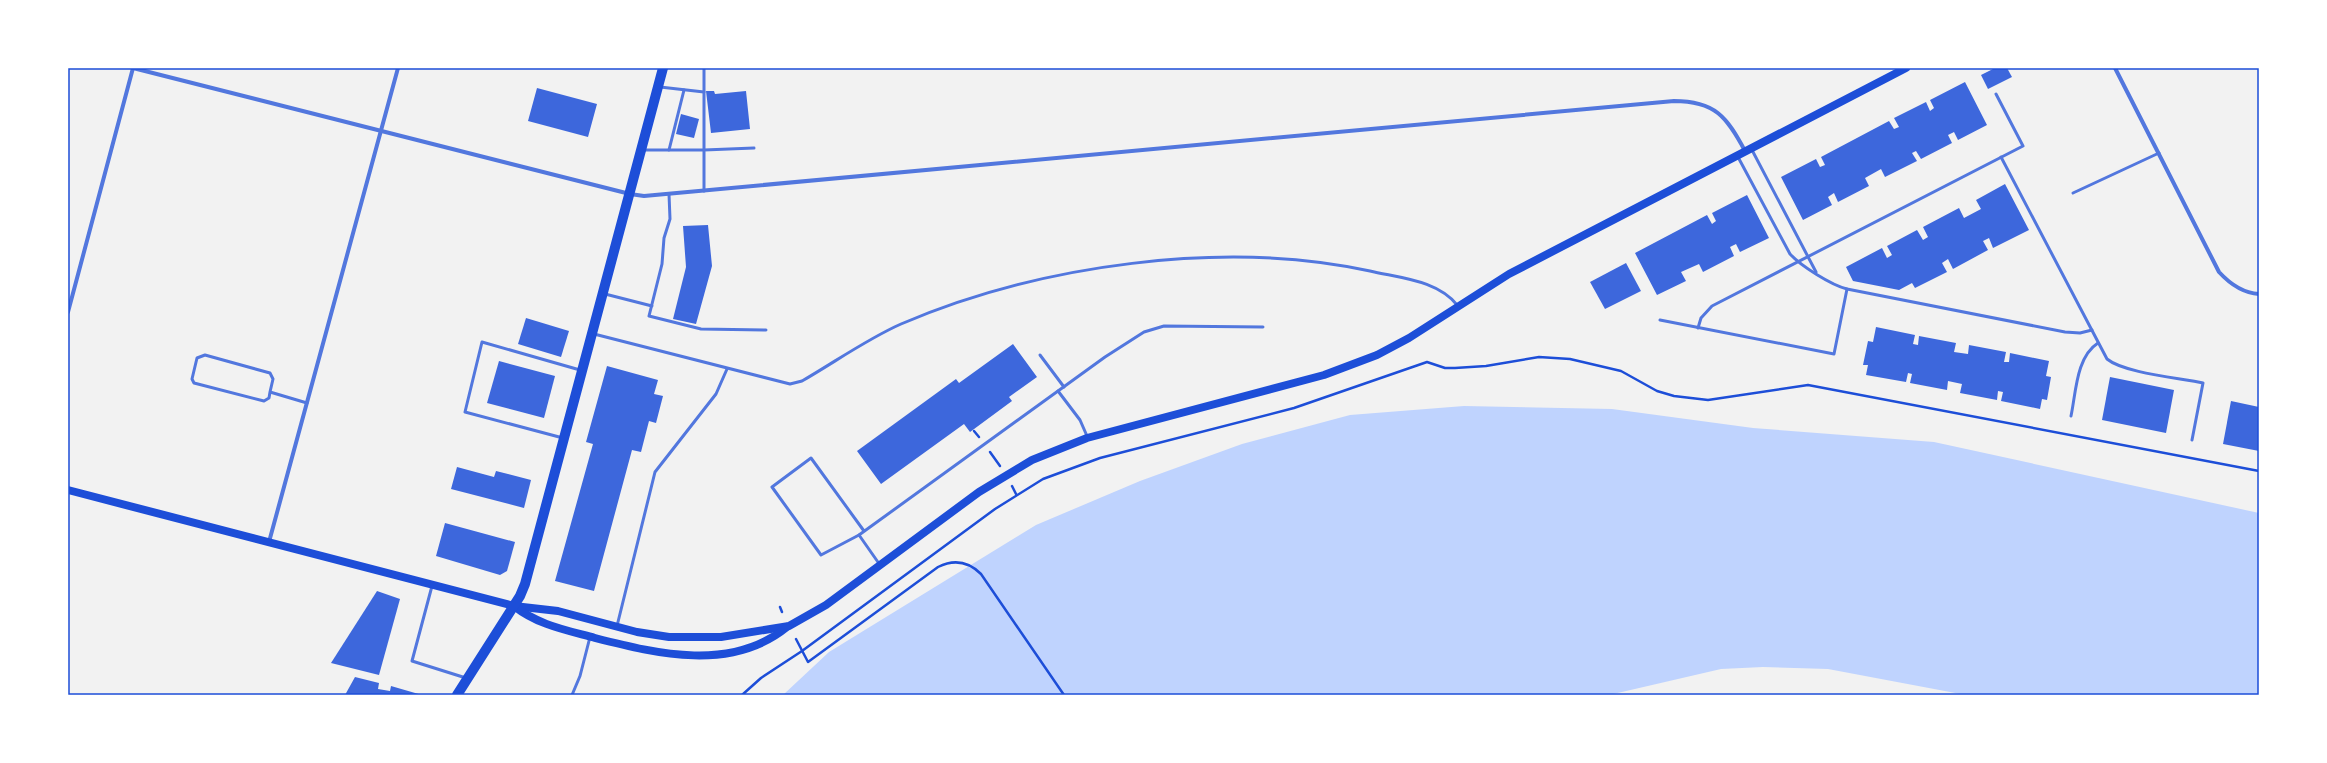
<svg xmlns="http://www.w3.org/2000/svg" width="2327" height="763" viewBox="0 0 2327 763" font-family="Barlow,sans-serif">
	<style>
		.water { fill: #bfd3fe }
		.building { fill: #3d67dc }
		.lines { fill: none; stroke-linecap: round; stroke-linejoin: round }
		.path { stroke: #1d4ed8; stroke-width: 2.5 }
		.service { stroke: #5277de; stroke-width: 3 }
		.minor { stroke: #5277de; stroke-width: 4 }
		.secondary { stroke: #1d4ed8; stroke-width: 8 }
		.primary { stroke: #1d4ed8; stroke-width: 10 }
		.neatline { fill: none; stroke: #1d4ed8; stroke-width: 1.5 }
	</style>
	<rect width="100%" height="100%" fill="#f2f2f2"/>
	<!-- water -->
	<polygon class="water" points="1464,406 1612,409 1753,428 1934,442 2259,513 2259,695 1966,695 1828,669 1763,667 1721,669 1609,695 783,695 829,652 1036,525 1140,481 1242,444 1350,415"/>
	<!-- building -->
	<g class="building">
		<polygon points="1995,68 2007,68 2012,77 1988,89 1981,75"/>
		<polygon points="1965,82 1987,125 1958,140 1954,132 1948,135 1952,143 1921,159 1916,151 1912,153 1917,161 1885,177 1881,169 1865,178 1869,186 1838,202 1834,193 1828,197 1832,205 1803,220 1781,177 1816,159 1820,167 1825,165 1821,157 1889,121 1894,129 1899,127 1894,118 1926,102 1930,111 1934,108 1930,100"/>
		<polygon points="537,88 597,104 588,137 528,121"/>
		<polygon points="706,91 714,91 715,94 746,91 750,129 711,133"/>
		<polygon points="681,114 699,119 694,138 676,134"/>
		<polygon points="2005,184 2029,230 1993,248 1989,238 1983,241 1988,250 1953,269 1948,259 1942,263 1947,272 1915,288 1912,283 1899,290 1853,281 1846,267 1882,248 1887,258 1892,255 1887,246 1917,230 1923,240 1928,237 1923,227 1959,208 1964,218 1981,209 1976,200"/>
		<polygon points="1747,195 1769,238 1740,252 1736,244 1730,247 1734,256 1703,272 1699,264 1681,272 1686,281 1657,295 1635,253 1707,215 1712,224 1716,221 1712,213"/>
		<polygon points="708,225 712,266 696,324 673,319 686,267 683,226"/>
		<polygon points="1626,263 1641,291 1605,309 1590,282"/>
		<polygon points="526,318 569,331 561,357 518,344"/>
		<polygon points="1876,327 1915,335 1913,344 1918,345 1919,336 1956,343 1954,352 1968,354 1969,345 2006,352 2004,362 2009,362 2010,353 2049,361 2046,376 2051,377 2047,400 2042,399 2040,409 2001,401 2003,392 1998,391 1997,400 1960,393 1962,384 1948,381 1947,390 1910,383 1912,374 1908,373 1906,382 1866,375 1868,365 1863,365 1868,341 1873,342"/>
		<polygon points="1013,344 1037,377 1009,397 1012,401 970,432 964,424 881,484 857,451 956,379 959,383"/>
		<polygon points="499,361 555,376 544,418 487,403"/>
		<polygon points="607,366 658,380 654,394 663,396 656,423 649,421 641,452 632,450 594,591 555,581 593,444 586,442"/>
		<polygon points="2110,377 2174,390 2166,433 2102,420"/>
		<polygon points="2231,401 2259,407 2259,451 2223,444"/>
		<polygon points="457,467 494,477 496,471 531,480 524,508 451,489"/>
		<polygon points="445,523 515,542 507,571 500,575 436,556"/>
		<polygon points="377,591 400,599 379,675 331,663"/>
		<polygon points="355,677 379,683 378,689 390,691 391,686 422,695 345,695"/>
	</g>
	<g class="lines">
		<!-- path -->
		<g class="path">
			<polyline points="974,431 979,437"/>
			<polyline points="990,452 1000,466"/>
			<polyline points="1012,486 1016,494"/>
			<polyline points="780,607 782,612"/>
			<path d="M796,639L808,662L938,567C954,559 969,562 981,574L1064,695"/>
			<polyline points="742,695 761,678 802,651 995,509 1043,479 1100,458 1294,408 1427,362 1445,368 1455,368 1486,366 1539,357 1570,359 1621,371 1657,391 1674,396 1708,400 1808,385 2259,471"/>
		</g>
		<!-- service -->
		<g class="service">
			<polyline points="660,87 704,92"/>
			<polyline points="643,150 704,150 704,68"/>
			<polyline points="669,150 684,90"/>
			<polyline points="1752,150 1816,272"/>
			<path d="M1738,157L1790,254C1801,266 1831,285 1847,289L2065,332L2080,333L2092,330"/>
			<path d="M2001,157L2107,359C2124,373 2180,378 2203,383L2192,440"/>
			<polyline points="704,191 704,150 754,148"/>
			<polyline points="2073,193 2159,153"/>
			<polyline points="669,194 670,219 664,238 662,264 649,316 701,329 766,330"/>
			<polyline points="605,294 652,306"/>
			<polyline points="1660,320 1834,354 1847,289"/>
			<polyline points="1698,328 1701,318 1712,306 2023,146 1996,94"/>
			<path d="M594,334L790,384L802,381C835,362 867,339 901,324C1039,265 1223,239 1370,271C1399,278 1438,280 1458,306"/>
			<polyline points="1040,355 1064,387"/>
			<polyline points="1058,391 1080,420 1087,436"/>
			<polyline points="270,392 269,398 264,401 194,383 192,379 197,358 205,355 270,373 273,379 270,392 307,403"/>
			<path d="M2071,416C2076,393 2076,357 2098,343"/>
			<polyline points="563,438 465,412 482,342 580,370"/>
			<polyline points="864,531 811,458 772,487 821,555 859,535 1105,357 1144,332 1164,326 1263,327"/>
			<polyline points="859,535 880,565"/>
			<polyline points="432,586 412,661 466,678"/>
			<polyline points="617,626 655,472 716,394 727,369"/>
			<polyline points="572,695 580,676 590,637"/>
		</g>
		<!-- minor -->
		<g class="minor">
			<path d="M133,68L630,194L644,196L1674,101C1715,101 1727,117 1745,151"/>
			<path d="M2115,68L2219,272C2230,284 2243,293 2259,294"/>
			<polyline points="68,312 133,68"/>
			<polyline points="269,542 398,68"/>
		</g>
		<!-- secondary -->
		<g class="secondary">
			<polyline points="68,490 514,606 558,611 637,632 669,637 721,637 789,626 826,605 979,492 1032,460 1087,438 1324,375 1377,355 1409,338 1509,274 1906,68"/>
			<path d="M514,606C538,625 566,630 595,638C658,654 732,672 787,627"/>
		</g>
		<!-- primary -->
		<polyline class="primary" points="457,695 520,596 525,584 663,68"/>
	</g>
	<!-- border -->
	<rect width="2327" height="763" fill="none" stroke="#ffffff" stroke-width="138"/>
	<rect x="69" y="69" width="2189" height="625" class="neatline"/>
</svg>
